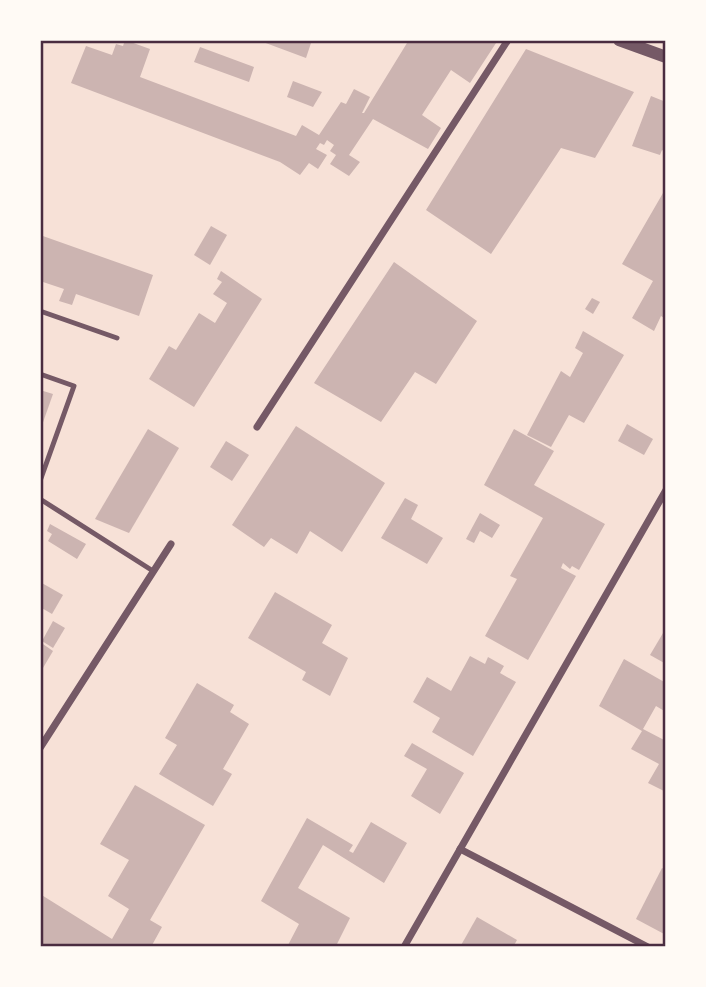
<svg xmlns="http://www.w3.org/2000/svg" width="706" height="987" viewBox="0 0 706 987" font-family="Ubuntu,sans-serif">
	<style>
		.building { fill: #ccb4b1 }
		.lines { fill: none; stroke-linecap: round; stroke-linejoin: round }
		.service { stroke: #755966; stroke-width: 5 }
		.minor { stroke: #755966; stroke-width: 7 }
		.tertiary { stroke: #755966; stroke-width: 12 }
		.neatline { fill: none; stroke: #4a2c40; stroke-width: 2.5 }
	</style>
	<rect width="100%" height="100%" fill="#f7e1d7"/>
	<!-- building -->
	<g class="building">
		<polygon points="125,40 150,49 140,77 296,136 302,125 319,135 341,102 346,104 354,89 370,97 362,113 364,113 407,43 403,40 498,40 470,83 451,70 422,115 441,128 428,149 373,119 349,155 360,162 349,176 330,164 336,155 330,151 334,145 327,140 324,145 320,143 316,149 327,155 318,169 309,163 300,175 280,162 71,83 86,46 112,55 116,44 123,46"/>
		<polygon points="264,40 312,40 306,58 263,42"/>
		<polygon points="200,47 254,67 249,82 194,62"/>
		<polygon points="526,49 634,92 595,158 561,148 491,254 426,210"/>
		<polygon points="293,81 322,92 313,107 287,97"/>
		<polygon points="651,96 666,102 666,152 662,150 660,155 632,146"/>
		<polygon points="663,193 666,195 666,319 661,316 654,331 632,318 653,281 622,264"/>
		<polygon points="211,226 227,235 210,265 194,255"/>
		<polygon points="40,235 153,275 139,316 76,294 72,305 59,301 64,289 40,281"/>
		<polygon points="394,262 477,321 436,384 415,372 381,422 314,383"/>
		<polygon points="221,271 262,299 194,407 149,379 169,346 176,350 199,313 215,323 227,303 213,294 222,282 217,279"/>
		<polygon points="592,298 600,302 593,314 585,309"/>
		<polygon points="583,331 624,355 584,423 569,415 551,447 527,435 561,371 570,377 583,353 575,348"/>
		<polygon points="40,390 53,394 41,428 40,428"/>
		<polygon points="627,424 653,439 644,455 618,441"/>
		<polygon points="296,426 385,483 342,552 310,531 297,554 271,538 264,547 232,525"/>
		<polygon points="148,429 179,448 129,533 95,519"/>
		<polygon points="514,429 554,451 534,485 605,524 579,570 572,566 570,569 563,563 561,568 576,576 528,660 485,636 517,579 510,576 543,518 484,485"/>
		<polygon points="226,441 249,455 232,481 210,467"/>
		<polygon points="405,498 418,505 411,519 443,538 427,564 381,538"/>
		<polygon points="480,513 500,525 492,538 480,531 474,543 466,539"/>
		<polygon points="50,524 86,544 77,559 48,541 52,534 47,531"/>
		<polygon points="40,582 63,595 52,614 40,607"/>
		<polygon points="275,592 332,625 322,643 348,658 330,696 302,680 306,672 248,638"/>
		<polygon points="53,621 65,628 53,648 42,641"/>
		<polygon points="666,628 666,664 650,655"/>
		<polygon points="40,642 53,651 40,673"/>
		<polygon points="470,656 485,664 488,657 504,666 500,673 516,682 473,756 432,732 440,718 413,702 427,677 451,691"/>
		<polygon points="624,659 666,683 666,712 656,706 643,729 666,741 666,792 648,783 659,764 631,749 642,731 599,706"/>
		<polygon points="197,683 234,705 230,712 249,724 223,769 232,774 213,806 159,774 177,745 165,738"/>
		<polygon points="412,743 464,773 440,814 411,796 427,769 404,756"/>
		<polygon points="135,785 205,825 150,920 162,927 151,947 40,947 40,894 112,939 129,909 108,896 129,860 100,844"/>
		<polygon points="307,818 353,845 349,851 353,853 371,822 407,843 384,883 323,845 298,888 350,918 337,944 341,947 287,947 299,924 261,901"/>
		<polygon points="662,868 666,870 666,935 636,919"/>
		<polygon points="477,917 517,940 513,947 460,947"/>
	</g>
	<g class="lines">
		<!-- service -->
		<g class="service">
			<polyline points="40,311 117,338"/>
			<polyline points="40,374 74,386 40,481"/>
			<polyline points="40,499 153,571"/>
		</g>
		<!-- minor -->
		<g class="minor">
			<polyline points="257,427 508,40"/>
			<polyline points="40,748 171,544"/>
			<polyline points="460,849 648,947"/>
			<polyline points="404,947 666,490"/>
		</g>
		<!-- tertiary -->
		<polyline class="tertiary" points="619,40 666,57"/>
	</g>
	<!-- border -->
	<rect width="706" height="987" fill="none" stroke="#fffaf5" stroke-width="84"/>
	<rect x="42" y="42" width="622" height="903" class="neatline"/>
</svg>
